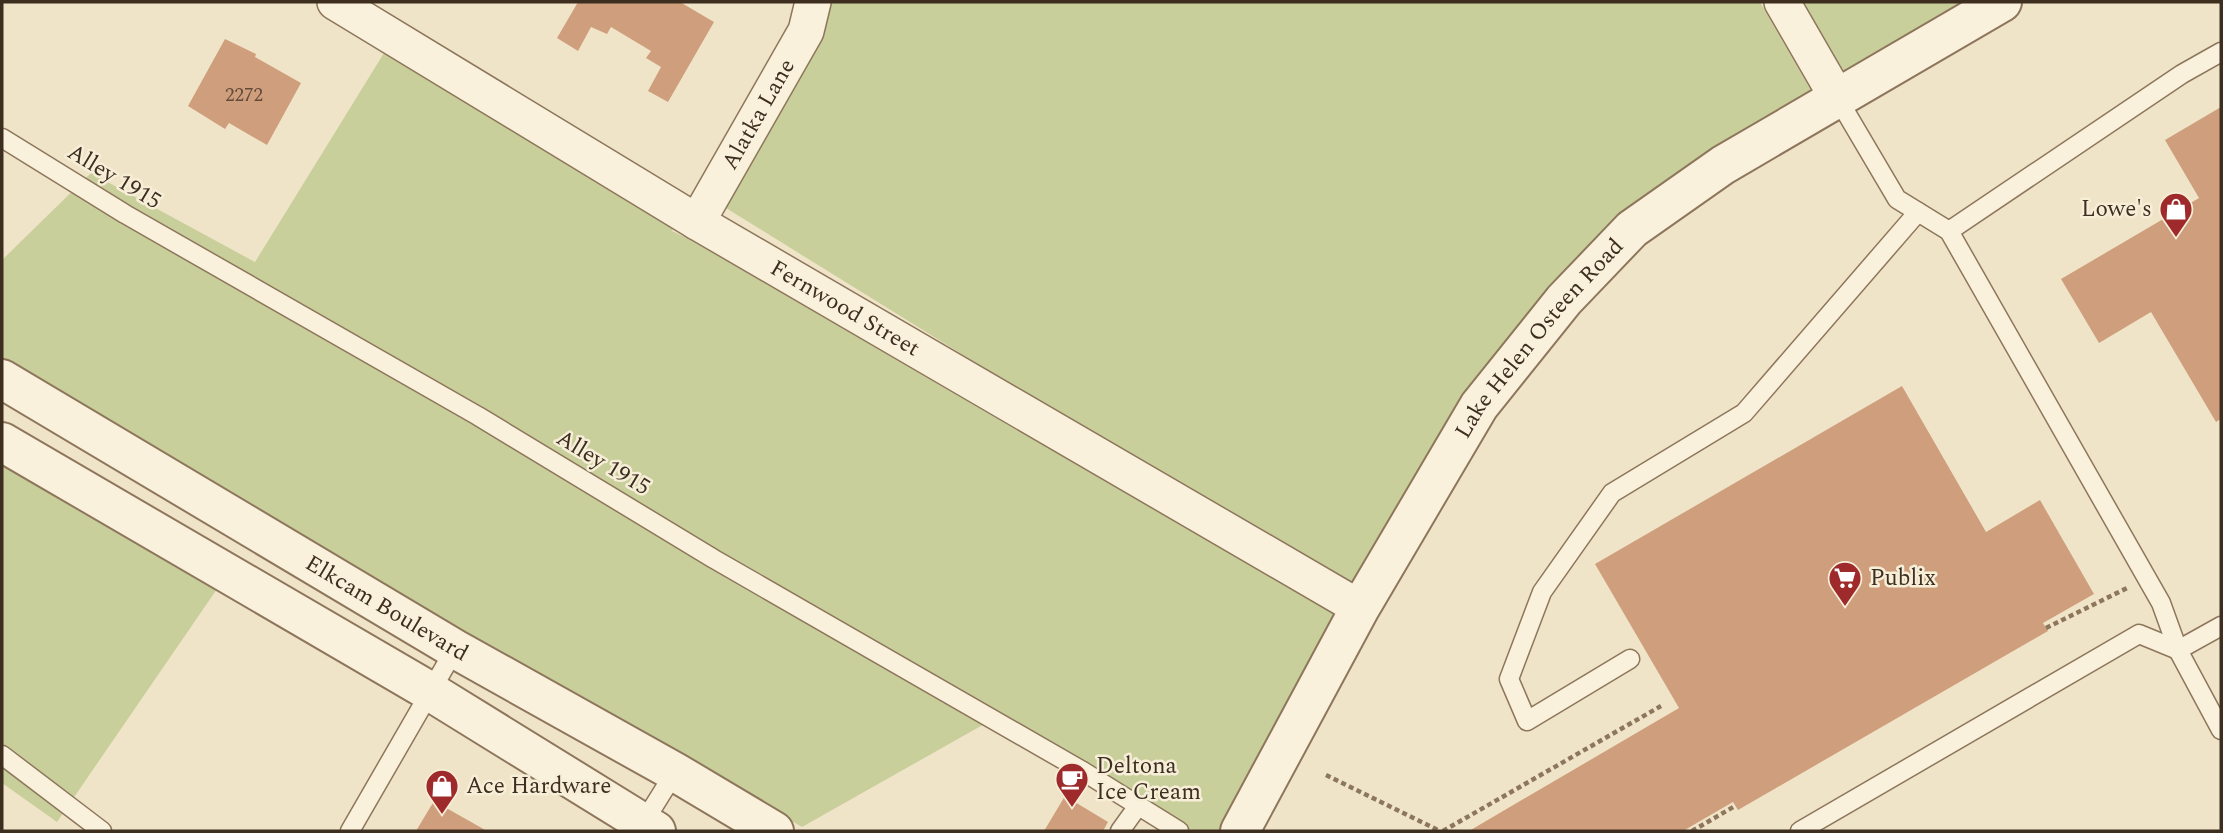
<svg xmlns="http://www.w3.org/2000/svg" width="2223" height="833" viewBox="0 0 2223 833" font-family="Spectral,serif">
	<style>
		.green { fill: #c9cf9b }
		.building { fill: #cf9f7d }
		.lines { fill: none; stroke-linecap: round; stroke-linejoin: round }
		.service-casing { stroke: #8d765c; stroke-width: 21 }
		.minor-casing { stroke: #8d765c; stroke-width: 38 }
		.tertiary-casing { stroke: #8d765c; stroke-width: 42 }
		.path { stroke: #8d765c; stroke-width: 4.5; stroke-dasharray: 5 3.5; stroke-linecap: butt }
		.service { stroke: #faf1dc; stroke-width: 18 }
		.minor { stroke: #faf1dc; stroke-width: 35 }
		.tertiary { stroke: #faf1dc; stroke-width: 38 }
		.labels { text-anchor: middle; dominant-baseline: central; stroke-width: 5; stroke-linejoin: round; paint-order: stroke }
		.number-label { font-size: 19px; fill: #624a37 }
		.street-label { font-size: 23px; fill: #3d2e20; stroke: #f7eed8 }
		.poi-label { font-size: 23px; fill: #3d2e20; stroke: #f7eed8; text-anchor: start }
	</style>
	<rect width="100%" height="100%" fill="#f0e4c8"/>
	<!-- green -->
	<g class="green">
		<polygon points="831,2 1760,2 1813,94 1622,216 1354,584 1010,384 726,208 823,38"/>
		<polygon points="1803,2 1969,2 1846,75"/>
		<polygon points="384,53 673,229 672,231 687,238 1336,615 1220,831 1179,831 988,722 802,827 686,758 466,635 2,358 2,260 91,173 255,262"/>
		<polygon points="2,462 217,589 57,822 2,783"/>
	</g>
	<!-- building -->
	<g class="building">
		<polygon points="578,2 680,2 714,22 668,102 648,91 661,67 646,58 651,51 611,27 607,34 591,27 578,51 557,38"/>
		<polygon points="225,39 256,54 255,57 301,83 267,145 229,123 225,129 188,106"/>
		<polygon points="2221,107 2221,419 2216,422 2151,312 2099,343 2061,279 2199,198 2165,140"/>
		<polygon points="1902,386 1986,532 2040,500 2094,594 2043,623 2048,631 1738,810 1733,802 1683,831 1469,831 1679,708 1595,564"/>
		<polygon points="1065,796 1108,822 1103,831 1044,831"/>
		<polygon points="434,801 487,831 416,831"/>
	</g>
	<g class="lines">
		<defs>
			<g id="service">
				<polyline points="1838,99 1897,199 1949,231 2161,603 2178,650 2221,730"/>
				<polyline points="2,138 125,214 478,416 714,559 1081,770 1179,831"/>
				<polyline points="1949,231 2182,74 2221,52"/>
				<polyline points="1630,659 1527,721 1509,679 1542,592 1612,493 1744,413 1918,212"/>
				<polyline points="2,755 102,831"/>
				<polyline points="642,825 675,772"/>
				<polyline points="350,831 455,649"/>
				<polyline points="1120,831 1138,806"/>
				<polyline points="1800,831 2139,634 2178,650 2221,626"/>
			</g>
			<g id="minor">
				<path id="s1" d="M335,2L697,222L1360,608"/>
				<polyline points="1782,2 1838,99"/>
				<path id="s2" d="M697,222L806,31L813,2"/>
			</g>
			<g id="tertiary">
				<path id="s3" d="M2,379L455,649L675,772L774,831"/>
				<polyline points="2,442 431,692 656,831"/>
				<path id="s4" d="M1240,831L1360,608L1479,406L1564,300L1632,229L1723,165L2002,2"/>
			</g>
		</defs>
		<!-- service casing -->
		<use href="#service" class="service-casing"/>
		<!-- minor casing -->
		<use href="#minor" class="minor-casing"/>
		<!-- tertiary casing -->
		<use href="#tertiary" class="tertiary-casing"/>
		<!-- path -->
		<g class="path">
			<polyline points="2046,628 2127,588"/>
			<polyline points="1326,775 1440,831"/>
			<polyline points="1443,831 1661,706"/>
			<polyline points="1692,831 1735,806"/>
		</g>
		<!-- service -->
		<use href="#service" class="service"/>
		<!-- minor -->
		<use href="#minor" class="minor"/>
		<!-- tertiary -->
		<use href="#tertiary" class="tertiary"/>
	</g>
	<!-- icons -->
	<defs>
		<symbol id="shop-pin" viewBox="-11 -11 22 30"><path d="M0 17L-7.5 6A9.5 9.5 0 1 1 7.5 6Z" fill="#9e2a2b" stroke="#f7eed8"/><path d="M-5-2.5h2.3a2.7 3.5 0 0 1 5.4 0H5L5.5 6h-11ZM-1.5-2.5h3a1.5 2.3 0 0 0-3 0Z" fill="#fff"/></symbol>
		<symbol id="supermarket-pin" viewBox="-11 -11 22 30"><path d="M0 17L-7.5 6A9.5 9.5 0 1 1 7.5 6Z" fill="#9e2a2b" stroke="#f7eed8"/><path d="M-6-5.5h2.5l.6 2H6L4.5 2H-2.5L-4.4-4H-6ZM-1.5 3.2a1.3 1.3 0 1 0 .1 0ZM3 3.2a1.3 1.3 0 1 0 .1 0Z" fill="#fff"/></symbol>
		<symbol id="cafe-pin" viewBox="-11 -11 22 30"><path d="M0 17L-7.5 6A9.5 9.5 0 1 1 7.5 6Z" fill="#9e2a2b" stroke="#f7eed8"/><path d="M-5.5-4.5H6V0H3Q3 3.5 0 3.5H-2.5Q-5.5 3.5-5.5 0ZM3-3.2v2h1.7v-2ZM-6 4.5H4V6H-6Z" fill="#fff"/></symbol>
	</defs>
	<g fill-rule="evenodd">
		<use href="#shop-pin" x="2157" y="190" width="38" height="52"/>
		<use href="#supermarket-pin" x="1826" y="559" width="38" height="52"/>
		<use href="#cafe-pin" x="1053" y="760" width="38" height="52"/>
		<use href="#shop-pin" x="423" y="767" width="38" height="52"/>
	</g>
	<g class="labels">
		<!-- number labels -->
		<g class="number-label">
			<text x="244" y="95">2272</text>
		</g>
		<!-- street labels -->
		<g class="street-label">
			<text stroke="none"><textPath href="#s2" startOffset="124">Alatka Lane</textPath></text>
			<text transform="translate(114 177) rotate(31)">Alley 1915</text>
			<text stroke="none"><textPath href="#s1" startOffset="595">Fernwood Street</textPath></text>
			<text stroke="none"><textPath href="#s4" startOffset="578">Lake Helen Osteen Road</textPath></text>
			<text transform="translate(603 463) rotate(31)">Alley 1915</text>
			<text stroke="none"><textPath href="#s3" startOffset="448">Elkcam Boulevard</textPath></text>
		</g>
		<!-- poi labels -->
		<g class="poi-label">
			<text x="2152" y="209" text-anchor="end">Lowe's</text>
			<text x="1870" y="578">Publix</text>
			<text x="1096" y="766">Deltona<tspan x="1096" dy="26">Ice Cream</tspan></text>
			<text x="466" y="786">Ace Hardware</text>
		</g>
	</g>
	<!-- border -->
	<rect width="2223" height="833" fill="none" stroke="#3d2e20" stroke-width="7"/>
</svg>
